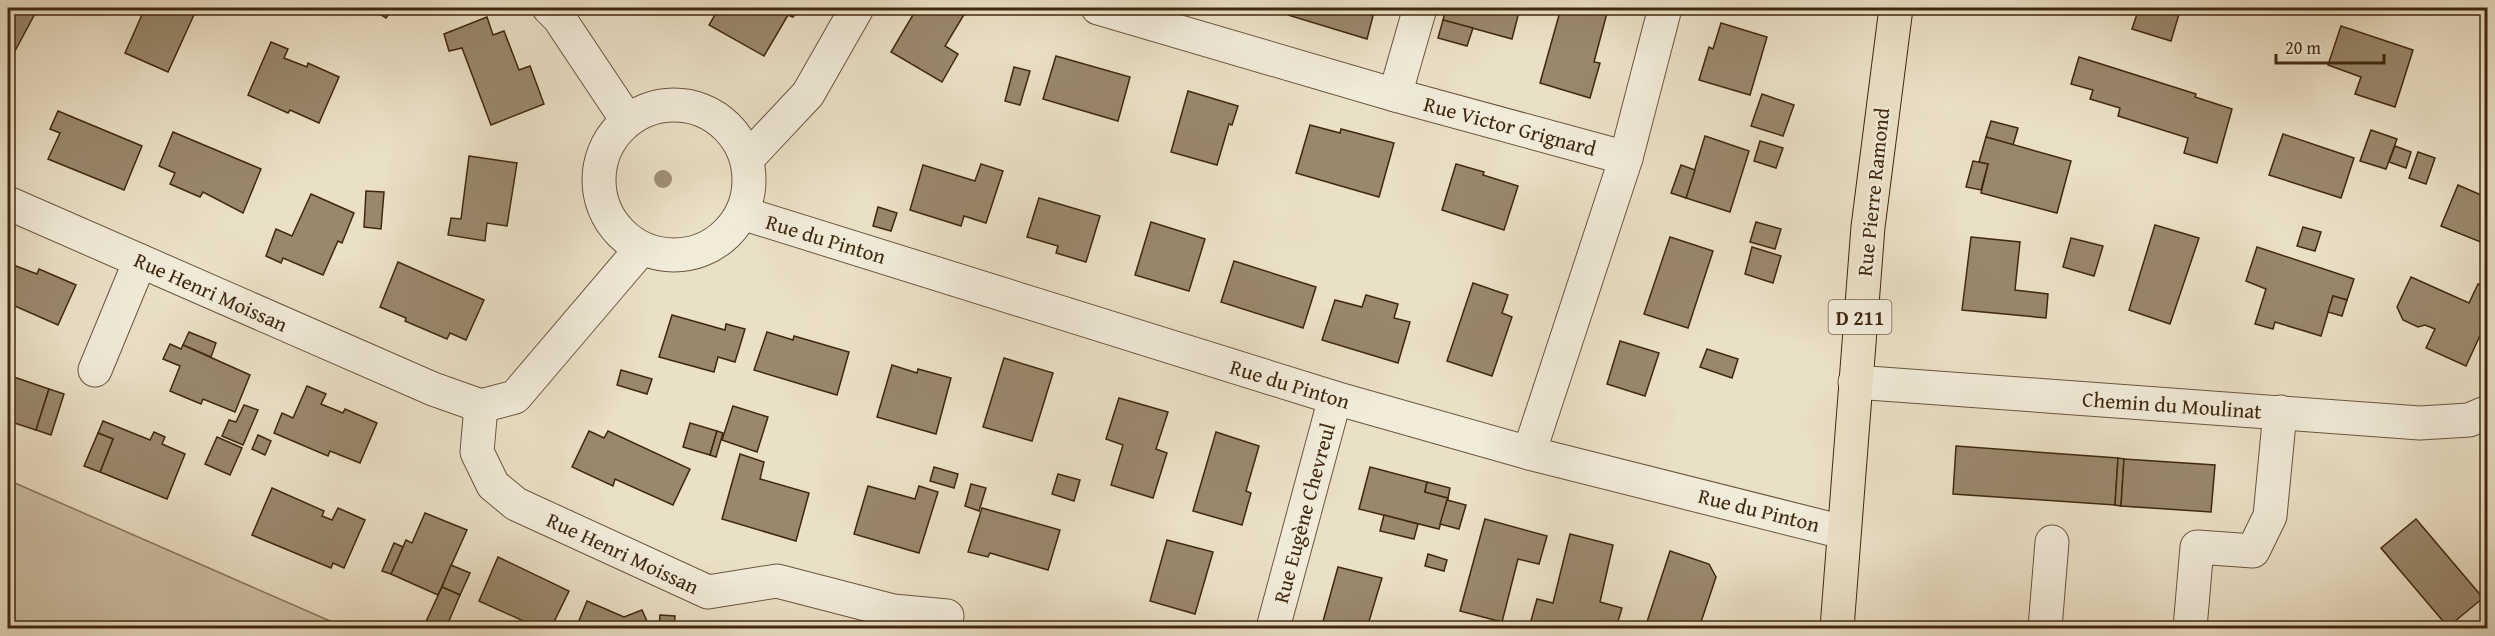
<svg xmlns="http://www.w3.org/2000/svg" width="2495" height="636" viewBox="0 0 2495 636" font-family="'Gentium Book Plus',serif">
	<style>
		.green { fill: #cdc1a7; stroke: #87745a; stroke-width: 1.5 }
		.building { fill: #99886d; stroke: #41280d; stroke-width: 1.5 }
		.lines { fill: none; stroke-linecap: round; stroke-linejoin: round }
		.minor-casing { stroke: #6b563b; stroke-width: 35 }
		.major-casing { stroke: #41280d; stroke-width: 35 }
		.minor { stroke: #f1ebda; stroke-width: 33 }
		.major { stroke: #eae0c6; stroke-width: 33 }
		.tree { fill: #a09076 }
		.labels { text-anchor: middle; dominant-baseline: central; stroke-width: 4.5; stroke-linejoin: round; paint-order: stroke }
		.shield { fill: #f1ebda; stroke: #76624a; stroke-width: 1.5 }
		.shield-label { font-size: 20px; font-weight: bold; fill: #41280d }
		.street-label { font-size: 21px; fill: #41280d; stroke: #f1ebda }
	</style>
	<rect width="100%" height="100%" fill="#eae0c6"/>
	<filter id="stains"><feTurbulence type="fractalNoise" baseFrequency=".00333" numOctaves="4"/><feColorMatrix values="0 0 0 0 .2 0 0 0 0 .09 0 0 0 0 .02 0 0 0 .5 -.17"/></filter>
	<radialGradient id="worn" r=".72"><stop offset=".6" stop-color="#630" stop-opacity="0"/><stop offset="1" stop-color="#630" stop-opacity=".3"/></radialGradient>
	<!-- green -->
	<polygon class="green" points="8,480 346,628 8,628"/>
	<!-- building -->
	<g class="building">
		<polygon points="8,8 38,8 8,64"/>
		<polygon points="145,8 197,8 168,72 125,53"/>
		<polygon points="370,8 393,8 386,18"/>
		<polygon points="719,8 799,8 793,17 788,15 764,56 709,25"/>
		<polygon points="917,8 968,8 945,46 958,54 942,82 891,52"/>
		<polygon points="1290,8 1375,8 1367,39 1288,15"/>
		<polygon points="1429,8 1520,8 1512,39 1443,20 1445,13"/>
		<polygon points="1561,8 1590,8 1607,13 1594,62 1600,63 1590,98 1540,83"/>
		<polygon points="2139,8 2160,8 2179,14 2171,41 2132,29"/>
		<polygon points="487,17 493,35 504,31 519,70 530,66 544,104 491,125 462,48 449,51 444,34"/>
		<polygon points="1443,20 1473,28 1467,46 1438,38"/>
		<polygon points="1721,23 1767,37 1750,95 1699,80 1709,47 1713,49"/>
		<polygon points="2341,26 2413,50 2395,107 2355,94 2361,77 2328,65"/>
		<polygon points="271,42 288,49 284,58 307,67 308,63 339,77 319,123 290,110 288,113 248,95"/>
		<polygon points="1056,56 1130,77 1118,121 1043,99"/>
		<polygon points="2079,57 2196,94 2195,97 2232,109 2217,163 2184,153 2188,138 2118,116 2120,108 2090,99 2093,90 2071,84"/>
		<polygon points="1014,67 1030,71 1020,105 1005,101"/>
		<polygon points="1188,91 1238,106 1232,125 1229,124 1217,165 1171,152"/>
		<polygon points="1762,94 1794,105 1783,136 1751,126"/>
		<polygon points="58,111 142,146 124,190 48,159 60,133 50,129"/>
		<polygon points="1991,121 2018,128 2013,145 1986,137"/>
		<polygon points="1310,125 1340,133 1341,129 1394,143 1379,197 1296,173"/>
		<polygon points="2371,130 2397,139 2386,169 2360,161"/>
		<polygon points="173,132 261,169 243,213 203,192 200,197 170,184 175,173 159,166"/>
		<polygon points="2283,134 2354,158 2341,198 2269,175"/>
		<polygon points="1705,136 1749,151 1730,212 1686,198"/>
		<polygon points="1986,137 2071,161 2057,213 1981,193 1988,164 1979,162"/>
		<polygon points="1760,141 1783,148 1776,168 1754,161"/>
		<polygon points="2395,146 2411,152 2406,168 2389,162"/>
		<polygon points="2418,152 2435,158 2426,184 2409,178"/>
		<polygon points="469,156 517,163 507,226 487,223 485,241 448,235 451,218 461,219"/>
		<polygon points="1973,161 1988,164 1981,190 1966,187"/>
		<polygon points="981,164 1003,171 986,223 964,216 961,226 910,210 923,165 975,181"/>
		<polygon points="1456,164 1484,172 1483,175 1518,186 1504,230 1442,210"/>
		<polygon points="1681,165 1695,170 1686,198 1671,193"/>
		<polygon points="2458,185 2488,198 2488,245 2441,226"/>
		<polygon points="366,191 384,192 381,229 364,227"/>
		<polygon points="311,194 354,213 342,243 338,241 323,275 283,258 281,263 266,256 276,229 292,236"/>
		<polygon points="1039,198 1100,216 1086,262 1056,253 1058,246 1027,237"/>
		<polygon points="878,207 897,213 891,231 873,226"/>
		<polygon points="1151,222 1205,239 1189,291 1135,275"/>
		<polygon points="1756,222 1781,229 1775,249 1750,242"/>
		<polygon points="2155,225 2199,238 2170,324 2129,310"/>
		<polygon points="2303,227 2321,232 2315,251 2297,246"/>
		<polygon points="1670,237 1713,251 1688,328 1644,314"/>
		<polygon points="1971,237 2020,242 2015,290 2048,294 2046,318 1962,310"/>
		<polygon points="2071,238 2103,246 2094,276 2063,267"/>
		<polygon points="1752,247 1781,256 1773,283 1745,274"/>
		<polygon points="2257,247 2354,279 2347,300 2333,296 2321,336 2275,322 2273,329 2255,324 2266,289 2246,281"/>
		<polygon points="1234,261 1316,287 1303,328 1221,302"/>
		<polygon points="398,262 484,300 466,340 450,333 447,339 405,321 406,318 380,307"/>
		<polygon points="8,263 37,274 39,269 76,285 58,325 8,303"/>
		<polygon points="2411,277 2469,303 2478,284 2488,288 2488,318 2466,366 2426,348 2435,329 2425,325 2418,327 2403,320 2397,307"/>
		<polygon points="1473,283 1508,295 1502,313 1512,317 1492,376 1447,361"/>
		<polygon points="1366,295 1398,304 1394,318 1410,322 1398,363 1322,340 1335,300 1362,307"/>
		<polygon points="2333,296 2347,300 2342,316 2328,312"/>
		<polygon points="672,315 725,330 726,324 745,329 735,362 718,357 714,372 659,357"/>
		<polygon points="189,332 216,343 211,357 183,345"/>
		<polygon points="767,332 793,340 794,336 849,352 837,395 754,370"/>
		<polygon points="1620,341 1659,353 1645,396 1607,384"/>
		<polygon points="170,344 181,349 183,345 250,375 235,412 203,399 201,404 170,391 180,366 163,359"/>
		<polygon points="1707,349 1738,359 1732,378 1700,367"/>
		<polygon points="1004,358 1053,373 1032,441 983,427"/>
		<polygon points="892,365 917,373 918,369 951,378 936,434 877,417"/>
		<polygon points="621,370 652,379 647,394 617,385"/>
		<polygon points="8,375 49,389 36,430 8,421"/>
		<polygon points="307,386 326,394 321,404 343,413 345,409 377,423 360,463 330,451 328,456 274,433 282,413 293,418"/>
		<polygon points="49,389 64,394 51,435 36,430"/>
		<polygon points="1119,398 1168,412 1156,449 1167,453 1153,498 1111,485 1123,445 1106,439"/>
		<polygon points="244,405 258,410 243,445 222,436 229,420 236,422"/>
		<polygon points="733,406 768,417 757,452 722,440"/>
		<polygon points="103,421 150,440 154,432 165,437 162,444 185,454 167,499 100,472 113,439 98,433"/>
		<polygon points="690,423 717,431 710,455 683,447"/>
		<polygon points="589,431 604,438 608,431 690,469 673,505 615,479 613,486 572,467"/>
		<polygon points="717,431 723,433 716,457 710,455"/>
		<polygon points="1216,432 1259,446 1246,491 1251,493 1242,525 1193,511"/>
		<polygon points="98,433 113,439 100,472 84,466"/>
		<polygon points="258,435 271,441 265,455 252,449"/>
		<polygon points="217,437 242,448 230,475 205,464"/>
		<polygon points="1956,446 2118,458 2115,505 1953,494"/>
		<polygon points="740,454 764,462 760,479 809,493 796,541 722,519"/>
		<polygon points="2118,458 2124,459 2121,506 2115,505"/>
		<polygon points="2124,459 2215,465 2211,512 2121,506"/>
		<polygon points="934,467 958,474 954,488 930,481"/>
		<polygon points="1370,467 1427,482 1425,492 1448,498 1439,529 1359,509"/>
		<polygon points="1058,474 1080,480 1074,501 1052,494"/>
		<polygon points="1427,482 1450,488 1448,498 1425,492"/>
		<polygon points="971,484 986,488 979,511 965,506"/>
		<polygon points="868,486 915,499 919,486 938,492 919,553 854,534"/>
		<polygon points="272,488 324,511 322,516 332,520 338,508 365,520 344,568 333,563 331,568 252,535"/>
		<polygon points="1447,500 1466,505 1459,529 1440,524"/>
		<polygon points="982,508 1060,530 1048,570 990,553 988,557 968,552"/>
		<polygon points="425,513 467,530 438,595 391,574 406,540 412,543"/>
		<polygon points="1384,515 1418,524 1414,539 1380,531"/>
		<polygon points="1485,519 1547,536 1539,564 1518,559 1502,622 1460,611"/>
		<polygon points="2416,519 2483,598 2448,627 2381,548"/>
		<polygon points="1570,534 1613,545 1600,602 1622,608 1616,628 1529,628 1537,599 1553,603"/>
		<polygon points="1167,540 1213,552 1195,614 1150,601"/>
		<polygon points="394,543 403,547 391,574 382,571"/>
		<polygon points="1670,551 1709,564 1716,577 1699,628 1658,628 1646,625"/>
		<polygon points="1428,554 1447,560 1444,571 1425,566"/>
		<polygon points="498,557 569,591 551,628 539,628 479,601"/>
		<polygon points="451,565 470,573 460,595 442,587"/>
		<polygon points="1338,567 1382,578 1367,628 1333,628 1322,625"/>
		<polygon points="442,587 460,595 446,628 423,628"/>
		<polygon points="587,601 624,617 642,610 650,628 576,628"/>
		<polygon points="660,615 675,616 674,628 659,628"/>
	</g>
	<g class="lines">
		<defs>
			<g id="minor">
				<polyline points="549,8 559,18 627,120"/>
				<polyline points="1098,8 1395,95 1626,158 1529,453"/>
				<polyline points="1395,95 1420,8"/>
				<circle cx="674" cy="180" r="75"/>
				<polyline points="1626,158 1665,8"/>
				<polyline points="747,159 808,94 857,8"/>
				<polyline points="8,203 433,389 481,406"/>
				<polyline points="742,213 1335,398 1529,453 1843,532"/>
				<polyline points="641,249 515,397 481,406 477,452 493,485 516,504 708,592 777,581 893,611 947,616"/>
				<polyline points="95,370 140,261"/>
				<polyline points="1855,382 2420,423 2469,420 2488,412"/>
				<polyline points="1273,628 1335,398"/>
				<polyline points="2045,628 2052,542"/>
				<polyline points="2190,628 2197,547 2253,551 2270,516 2280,412"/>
			</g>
			<polyline id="major" points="1837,628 1868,227 1896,8"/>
		</defs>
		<!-- minor casing -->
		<use href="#minor" class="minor-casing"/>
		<!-- major casing -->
		<use href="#major" class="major-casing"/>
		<!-- minor -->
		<use href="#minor" class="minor"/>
		<!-- major -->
		<use href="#major" class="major"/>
	</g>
	<!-- trees -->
	<circle class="tree" cx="663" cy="179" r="9"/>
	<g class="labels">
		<!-- shield labels -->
		<rect class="shield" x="1828.5" y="300" width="63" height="34" rx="4.5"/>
		<g class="shield-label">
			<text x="1860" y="317">D 211</text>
		</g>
		<!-- street labels -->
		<g class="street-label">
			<text transform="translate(1510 126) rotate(15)">Rue Victor Grignard</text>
			<text transform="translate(1873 192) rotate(-84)">Rue Pierre Ramond</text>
			<text transform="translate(826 239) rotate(17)">Rue du Pinton</text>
			<text transform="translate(211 292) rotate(24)">Rue Henri Moissan</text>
			<text transform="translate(1290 384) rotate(17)">Rue du Pinton</text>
			<text transform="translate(2172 405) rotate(4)">Chemin du Moulinat</text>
			<text transform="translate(1759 510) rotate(14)">Rue du Pinton</text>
			<text transform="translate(1304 513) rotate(-75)">Rue Eugène Chevreul</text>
			<text transform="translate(623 553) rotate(25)">Rue Henri Moissan</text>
		</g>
	</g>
	<!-- margin -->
	<rect width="2495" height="636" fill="none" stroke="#eae0c6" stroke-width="30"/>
	<rect x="9" y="9" width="2477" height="618" fill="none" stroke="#41280d" stroke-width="3"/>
	<rect x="15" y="15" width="2465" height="606" fill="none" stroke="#41280d" stroke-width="1.5"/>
	<!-- scale -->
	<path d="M2276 54v9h108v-9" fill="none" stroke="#41280d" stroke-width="3"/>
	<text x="2285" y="54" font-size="18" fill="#41280d" stroke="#f1ebda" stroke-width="4.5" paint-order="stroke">20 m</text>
	<rect width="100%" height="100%" filter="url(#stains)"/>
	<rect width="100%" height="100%" fill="url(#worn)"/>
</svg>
